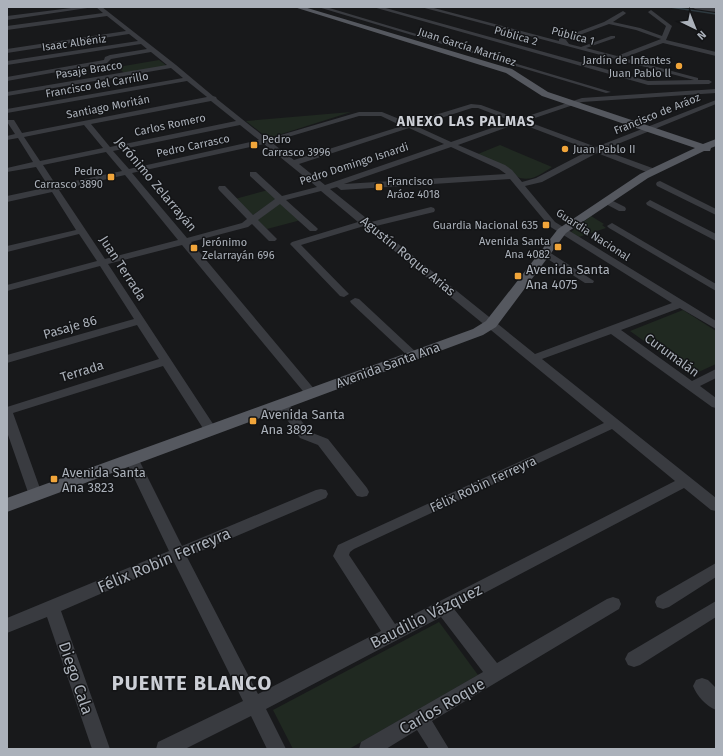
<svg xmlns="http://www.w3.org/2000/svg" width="723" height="756" viewBox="0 0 723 756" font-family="'Fira Sans',sans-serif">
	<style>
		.green { fill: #202921 }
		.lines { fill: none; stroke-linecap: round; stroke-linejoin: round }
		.stream { stroke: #2e393f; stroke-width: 1.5 }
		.minor { fill: #393b40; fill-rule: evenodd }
		.major { fill: #55585f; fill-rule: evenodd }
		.poi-dot { fill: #f1a53a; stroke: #131416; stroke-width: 1.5 }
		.labels { text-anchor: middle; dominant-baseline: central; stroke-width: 3; stroke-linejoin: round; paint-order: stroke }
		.far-street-label { font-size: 11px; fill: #abb1ba; stroke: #131416 }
		.far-poi-label { font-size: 11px; fill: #abb1ba; stroke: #131416; text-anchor: end }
		.street-label { font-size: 13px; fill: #abb1ba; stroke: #131416 }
		.poi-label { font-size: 13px; fill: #abb1ba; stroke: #131416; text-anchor: start }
		.far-district-label { font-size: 14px; font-weight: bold; letter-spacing: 1px; fill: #cccfd6; stroke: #131416 }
		.near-street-label { font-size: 16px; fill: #abb1ba; stroke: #131416 }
		.near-district-label { font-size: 20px; font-weight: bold; letter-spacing: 1px; fill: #cccfd6; stroke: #131416 }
	</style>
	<rect width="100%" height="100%" fill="#18191b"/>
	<!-- green -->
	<g class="green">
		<polygon points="159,60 167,66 124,73 118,67"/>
		<polygon points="351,112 272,137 265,136 246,121"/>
		<path d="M500,145L552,167C541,174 533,181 520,178L478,154Z"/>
		<polygon points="268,190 276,199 253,215 235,199"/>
		<polygon points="281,202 301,220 267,229 257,220"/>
		<polygon points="591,216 604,224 602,225 606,228 579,237 571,232"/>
		<polygon points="683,310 716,331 716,364 692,375 630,331"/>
		<polygon points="439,622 478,675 349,749 293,749 273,710"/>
	</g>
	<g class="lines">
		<!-- stream -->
		<polyline class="stream" points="670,7 716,14"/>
		<!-- minor -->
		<g class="minor">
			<polygon points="79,7 94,7 7,20 7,16"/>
			<path d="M96,7H102L176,65L213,96L216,97L217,99L267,139L359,112H382L409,123L471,104L481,105L519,119L582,98L716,89V93L582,102L526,121L596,147L716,100V104L603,150L655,169V173H649L597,153L542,182L525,186L555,222L716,321V329L680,308L621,330L692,381L716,369V378L700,386L716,398V408L712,407L611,334L542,359L716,498V511L711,510L684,488L454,609L497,663L607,599L613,597L619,599L621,604L619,609L432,721L449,749H429L417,730L386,749H359L361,742L483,672L441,617L266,709L286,749H267L251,716L185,749H156L158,742L243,701L174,562L61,611L110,749H92L47,617L7,633V618L169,551L125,459L127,456L132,454L137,456L182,546L316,490L321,489L326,490L328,494L326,498L187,557L258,694L381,631L333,556L338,545L604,423L364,226L301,245L349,294L344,297L340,296L290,244L292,242L358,222L321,191L286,200L316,227L318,229L316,231H310L280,204L258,220L277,239L275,241H269L252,224L248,227L191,242L315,390L317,393L315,396H307L182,245L108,264L217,430L216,433L211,434L206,433L163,366L13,413L42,494L40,498L35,499L30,498L7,432V407L159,359L137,325L7,363V355L134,319L100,266L7,291V285L97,261L79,234L7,252V246L76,230L52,192L7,202V196L49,187L36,167L7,172V168L33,162L18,138L7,140V136L15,134L7,122L8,120H14L22,133L207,97L187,81L7,113V109L183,78L171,68L7,96V92L167,65L151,52L111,59L107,63L7,81V77L104,60L105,57L110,55L147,49L141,44L7,65V61L138,41L129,34L7,53V49L126,31L107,16L7,30V26L103,13ZM211,101L236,121L110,147L91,124ZM472,108H478L512,121L451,142L416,126ZM359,116H381L402,126L294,160L271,142ZM519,123L590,150L536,178L522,182L512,170L505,165L458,145ZM84,125L103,148L40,161L24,137ZM240,125L259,140L129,169L113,151ZM409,128L444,144L325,185L299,164ZM264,144L317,187L282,196L256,172H250V176L275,199L253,215L225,186H219L218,188L219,190L247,219L242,223L187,238L132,173ZM451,147L499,169L506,174L344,184ZM106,152L122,171L56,185L43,165ZM125,175L178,240L105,259L59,190ZM510,179L549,226L672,303L535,354L376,226L434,212L435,210L434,208L431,207L371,222L330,189L337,187L341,190ZM612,429L675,481L395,624L349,555L350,552L354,549Z"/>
			<polygon points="303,7 310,7 307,9"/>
			<polygon points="318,7 326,7 611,92 606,93"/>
			<path d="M373,7H382L648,81L694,80L421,7H430L559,41V39L604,22L623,11L626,13L625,14L613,22L640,28L662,36L666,26L649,13L648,12L651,10L672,26L666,40L716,52V56L663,43L623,58L698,78V80H709L712,82L709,84L648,85ZM609,24L636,30L661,39L617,56L586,48L615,38V36H611L581,47L569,44L566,40Z"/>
			<polygon points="692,7 716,8 716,12 695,9"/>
			<polygon points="660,181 716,209 716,215 657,186 656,184 657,182"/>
			<polygon points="607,198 625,207 626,209 625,211 619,211 604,203 603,201 604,199"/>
			<polygon points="650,200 716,234 716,241 647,205 646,203"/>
			<polygon points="612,223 716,284 716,291 609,228 607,226"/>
			<polygon points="546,251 549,252 594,281 593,283 585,283 543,256 541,254 543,252"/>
			<polygon points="355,298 359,299 418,354 420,356 418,358 410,358 351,303 350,301"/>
			<polygon points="282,400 286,401 310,432 328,439 367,488 369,492 367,496 362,497 357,496 318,445 300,438 276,404 278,401"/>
			<polygon points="716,563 716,577 669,607 663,609 657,607 655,602 657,597"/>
			<polygon points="716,601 716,617 640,665 634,667 628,665 625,659 628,653"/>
			<path d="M702,678L708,680L716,688V710C706,706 697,696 693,686L696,680Z"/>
		</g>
		<!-- major -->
		<polygon class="major" points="294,7 304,7 512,69 548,92 703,144 716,139 716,146 711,148 710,151 704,151 648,178 566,233 496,327 483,335 7,512 7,498 473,329 486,321 558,229 640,174 695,148 542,96 506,73"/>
	</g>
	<!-- markers -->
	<g class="poi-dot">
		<circle cx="679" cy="66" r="4"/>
		<rect x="250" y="141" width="8" height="8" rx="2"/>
		<circle cx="565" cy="149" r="4"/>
		<rect x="107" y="173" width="8" height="8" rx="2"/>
		<rect x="375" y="183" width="8" height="8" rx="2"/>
		<rect x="542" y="221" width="8" height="8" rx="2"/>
		<rect x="554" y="243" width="8" height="8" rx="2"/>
		<rect x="190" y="244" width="8" height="8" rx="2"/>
		<rect x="514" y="272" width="8" height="8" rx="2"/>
		<rect x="249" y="417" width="8" height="8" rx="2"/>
		<rect x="50" y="475" width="8" height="8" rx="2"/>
	</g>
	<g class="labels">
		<!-- far-street labels -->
		<g class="far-street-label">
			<text transform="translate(516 36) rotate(16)">Pública 2</text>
			<text transform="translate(573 36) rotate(15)">Pública 1</text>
			<text transform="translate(74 43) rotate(-8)">Isaac Albéniz</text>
			<text transform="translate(467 47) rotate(18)">Juan García Martínez</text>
			<text transform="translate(89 70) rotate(-9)">Pasaje Bracco</text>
			<text transform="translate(97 85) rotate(-10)">Francisco del Carrillo</text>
			<text transform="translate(108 107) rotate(-11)">Santiago Moritán</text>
			<text transform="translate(657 114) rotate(-22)">Francisco de Aráoz</text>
			<text transform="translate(170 125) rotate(-12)">Carlos Romero</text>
			<text transform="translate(193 146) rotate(-12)">Pedro Carrasco</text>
			<text transform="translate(354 164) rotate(-18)">Pedro Domingo Isnardi</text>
			<text transform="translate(593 235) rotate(33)">Guardia Nacional</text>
		</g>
		<!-- far-poi labels -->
		<g class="far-poi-label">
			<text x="671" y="60">Jardín de Infantes<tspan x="671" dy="13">Juan Pablo ll</tspan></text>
			<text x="262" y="139" text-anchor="start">Pedro<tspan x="262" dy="13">Carrasco 3996</tspan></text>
			<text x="573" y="149" text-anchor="start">Juan Pablo II</text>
			<text x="103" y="171">Pedro<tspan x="103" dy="13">Carrasco 3890</tspan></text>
			<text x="387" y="181" text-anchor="start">Francisco<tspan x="387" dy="13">Aráoz 4018</tspan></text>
			<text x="538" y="225">Guardia Nacional 635</text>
			<text x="550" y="241">Avenida Santa<tspan x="550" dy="13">Ana 4082</tspan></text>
			<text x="202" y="242" text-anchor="start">Jerónimo<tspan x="202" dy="13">Zelarrayán 696</tspan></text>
		</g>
		<!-- street labels -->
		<g class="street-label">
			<text transform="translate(156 184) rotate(50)">Jerónimo Zelarrayán</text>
			<text transform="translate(408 256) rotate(39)">Agustín Roque Arias</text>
			<text transform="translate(123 268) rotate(57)">Juan Terrada</text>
			<text transform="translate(70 327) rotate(-16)">Pasaje 86</text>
			<text transform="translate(672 355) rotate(36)">Curumalán</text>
			<text transform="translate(388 365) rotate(-20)">Avenida Santa Ana</text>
			<text transform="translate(82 371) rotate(-17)">Terrada</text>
			<text transform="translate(483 484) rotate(-25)">Félix Robin Ferreyra</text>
		</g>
		<!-- poi labels -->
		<g class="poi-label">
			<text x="526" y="269">Avenida Santa<tspan x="526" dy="15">Ana 4075</tspan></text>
			<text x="261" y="414">Avenida Santa<tspan x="261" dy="15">Ana 3892</tspan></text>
			<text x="62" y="472">Avenida Santa<tspan x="62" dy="15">Ana 3823</tspan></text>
		</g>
		<!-- far-district labels -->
		<g class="far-district-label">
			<text x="466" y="121">ANEXO LAS PALMAS</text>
		</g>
		<!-- near-street labels -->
		<g class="near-street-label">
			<text transform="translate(164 560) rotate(-23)">Félix Robin Ferreyra</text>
			<text transform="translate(426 616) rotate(-27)">Baudilio Vázquez</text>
			<text transform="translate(76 678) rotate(71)">Diego Cala</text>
			<text transform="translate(442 706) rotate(-30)">Carlos Roque</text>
		</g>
		<!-- near-district labels -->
		<g class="near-district-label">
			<text x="192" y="683">PUENTE BLANCO</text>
		</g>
	</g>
	<!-- border -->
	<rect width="723" height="756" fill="none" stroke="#abb1ba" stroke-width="16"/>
	<!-- north arrow -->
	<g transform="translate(695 28) rotate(137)" stroke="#131416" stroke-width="3" paint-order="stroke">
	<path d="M0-3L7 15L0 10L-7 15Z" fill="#abb1ba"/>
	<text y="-6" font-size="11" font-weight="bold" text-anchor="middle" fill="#abb1ba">N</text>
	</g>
</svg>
